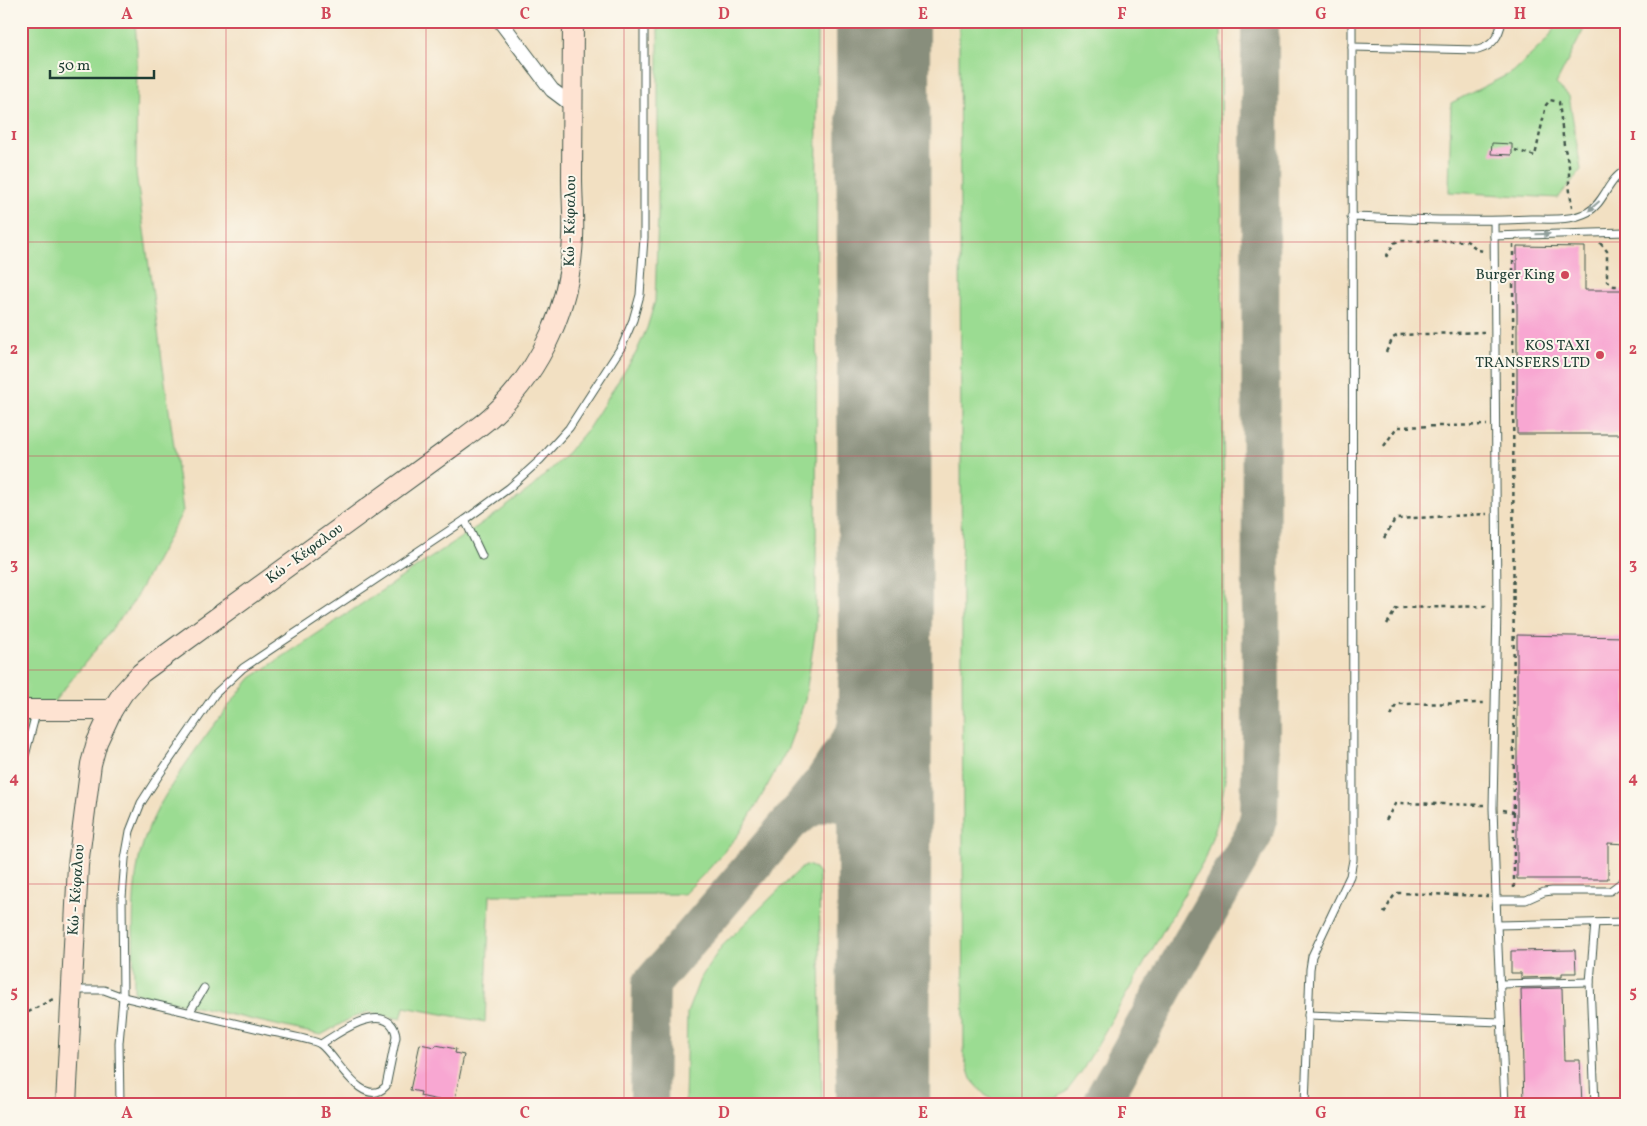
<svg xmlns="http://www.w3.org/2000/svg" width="1647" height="1126" viewBox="0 0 1647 1126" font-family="Vollkorn,serif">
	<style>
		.green { fill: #9bdc92; stroke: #5d8c63 }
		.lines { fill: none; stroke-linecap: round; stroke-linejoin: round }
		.taxiway { stroke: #888e7b; stroke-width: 38 }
		.runway { stroke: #888e7b; stroke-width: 94 }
		.building { fill: #f8a7d2 }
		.lane-casing { stroke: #3f5549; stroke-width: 9 }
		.street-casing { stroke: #3f5549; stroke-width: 16 }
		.secondary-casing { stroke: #3f5549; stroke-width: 22 }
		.path { stroke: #3f5549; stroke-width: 2.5; stroke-dasharray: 4 4; stroke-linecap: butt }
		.lane { stroke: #fff; stroke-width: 7 }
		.street { stroke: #fff; stroke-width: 14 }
		.secondary { stroke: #fee3d2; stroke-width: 20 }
		.oneway { fill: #8f9e9a }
		.grid { fill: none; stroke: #d1495b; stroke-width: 1; stroke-opacity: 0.55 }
		.poi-dot { fill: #d1495b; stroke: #fbf7ec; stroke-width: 2 }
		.labels { text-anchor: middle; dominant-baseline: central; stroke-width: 4; stroke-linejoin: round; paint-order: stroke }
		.street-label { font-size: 15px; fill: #1f3d34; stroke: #fbf7ec }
		.poi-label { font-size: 15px; fill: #1f3d34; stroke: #fbf7ec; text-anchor: end }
		.neatline { fill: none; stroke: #d1495b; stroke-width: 2 }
		.grid-label { font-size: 16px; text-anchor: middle; font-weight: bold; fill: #d1495b }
	</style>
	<rect width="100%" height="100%" fill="#fbf7ec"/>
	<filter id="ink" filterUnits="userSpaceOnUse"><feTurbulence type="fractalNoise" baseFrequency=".02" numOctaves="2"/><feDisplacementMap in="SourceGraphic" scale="10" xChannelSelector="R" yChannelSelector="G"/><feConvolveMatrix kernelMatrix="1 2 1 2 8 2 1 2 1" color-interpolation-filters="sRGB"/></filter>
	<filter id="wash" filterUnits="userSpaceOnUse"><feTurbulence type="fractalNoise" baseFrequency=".0096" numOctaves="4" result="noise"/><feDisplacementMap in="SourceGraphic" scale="20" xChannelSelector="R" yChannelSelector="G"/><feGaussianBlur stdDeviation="1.12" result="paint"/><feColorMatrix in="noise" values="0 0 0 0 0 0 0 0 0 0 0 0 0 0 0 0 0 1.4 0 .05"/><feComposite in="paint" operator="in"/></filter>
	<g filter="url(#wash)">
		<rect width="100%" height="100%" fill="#f2e0c2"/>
		<!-- green -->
		<g class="green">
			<polygon points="21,21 135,21 137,50 136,173 183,511 132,604 21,743"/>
			<path d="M658,21H817L816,627L805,700L788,748L760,799L738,835L708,870L684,894L490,895L485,1022L404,1007L401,1019L368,1012L353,1017L321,1035L134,993C134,949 130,902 139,859C148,817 173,782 197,748C214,724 232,701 251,678L499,512L531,488L564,457L588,429L636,353L647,328L655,301L658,214Z"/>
			<polygon points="959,21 1221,21 1225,780 1219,818 1204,860 1082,1071 1067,1091 1047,1105 1002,1105 985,1095 971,1079 964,1057"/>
			<polygon points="1558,21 1588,21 1556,84 1569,96 1581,170 1558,198 1449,192 1451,103 1513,72 1548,39"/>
			<polygon points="808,865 814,868 819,874 822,1105 685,1105 687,1013 700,979 721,947 800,869"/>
		</g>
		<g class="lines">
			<!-- taxiway -->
			<g class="taxiway">
				<path d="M794,819C815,803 831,796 856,809C863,813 872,819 877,826C881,833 882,845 884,853"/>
				<polyline points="649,1105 651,984 792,820 824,780 852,737 885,668"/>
				<polyline points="1100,1105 1174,972 1253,836 1259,816 1261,736 1260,21"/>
			</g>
			<!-- runway -->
			<polyline class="runway" points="883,1105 885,668 883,21"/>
		</g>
		<g id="blocks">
			<!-- building -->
			<g class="building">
				<polygon points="1492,143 1512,144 1512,155 1491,154"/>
				<polygon points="1517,246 1585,247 1585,290 1626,290 1626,434 1517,434"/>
				<polygon points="1517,635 1626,637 1626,844 1608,843 1608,879 1517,879"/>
				<polygon points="1575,950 1576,973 1562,973 1562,977 1521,978 1521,973 1511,973 1511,951"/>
				<polygon points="1562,988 1564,1060 1580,1060 1582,1105 1524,1105 1521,989"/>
				<polygon points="420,1044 435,1047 436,1045 456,1049 455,1053 464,1055 455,1099 453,1099 452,1103 420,1096 421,1092 410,1090"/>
			</g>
		</g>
	</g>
	<g filter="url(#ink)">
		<use href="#blocks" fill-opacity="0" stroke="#3f5549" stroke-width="1"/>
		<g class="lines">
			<defs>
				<g id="lane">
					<path d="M1352,47L1478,50C1493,46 1499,36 1502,21"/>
					<path d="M1351,217C1411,219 1471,222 1531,219C1550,219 1571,221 1588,212C1605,202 1607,180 1626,170"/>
					<polyline points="1494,221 1497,606 1493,808 1497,925 1626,922"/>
					<polyline points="1494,236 1626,232"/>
					<polyline points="465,520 482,556"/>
					<polyline points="21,766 26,752 36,713"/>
					<polyline points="1496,900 1526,900 1544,892 1552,891 1610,891 1626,879"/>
					<polyline points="1595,923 1590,982 1595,1105"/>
					<polyline points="1497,925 1505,1105"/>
					<polyline points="1500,984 1590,982"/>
					<path d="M74,990H104L123,997C173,1009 222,1020 272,1032C282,1034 314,1040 320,1044C334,1052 362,1112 386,1086L396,1037C396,1031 394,1027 390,1023C372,1008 337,1034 321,1044"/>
					<polyline points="189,1013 204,988"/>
					<polyline points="1308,1015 1501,1022"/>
					<polyline points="120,1105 119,1043 123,997 122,898 125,859 130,831 141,803 157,778 215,694 243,668 465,520 509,488 540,460 569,428 622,346 633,320 640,295 644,238 644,21"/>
					<polyline points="1305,1105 1310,969 1312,956 1350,876 1353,860 1352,21"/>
				</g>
				<polyline id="street" points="500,21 552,90 572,105"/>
				<g id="secondary">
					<polyline points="21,710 112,710"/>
					<path d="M66,1105L78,865L91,764L97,742L112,710L123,693L141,673L464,438C474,430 485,423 494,414C543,368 570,305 573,238C574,218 572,197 572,177C572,125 573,73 573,21"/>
				</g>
			</defs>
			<!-- lane casing -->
			<use href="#lane" class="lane-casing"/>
			<!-- street casing -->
			<use href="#street" class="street-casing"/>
			<!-- secondary casing -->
			<use href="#secondary" class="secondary-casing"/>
			<!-- path -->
			<g class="path">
				<polyline points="1515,150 1535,156 1546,105 1550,100 1559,102 1564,145 1569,166 1569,184 1572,207"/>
				<polyline points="1600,243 1607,251 1607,281 1614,286 1626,286"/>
				<polyline points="1513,244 1514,891"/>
				<polyline points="1386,257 1394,243 1398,241 1467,241 1478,250 1484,251"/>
				<polyline points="1386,352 1393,338 1398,335 1484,332"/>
				<polyline points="1384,446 1397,427 1487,425"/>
				<polyline points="1384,538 1394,521 1397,519 1487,514"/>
				<polyline points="1387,624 1396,609 1401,608 1487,606"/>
				<polyline points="1391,716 1396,705 1399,704 1485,703"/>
				<polyline points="1503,810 1514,812"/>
				<polyline points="1386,820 1395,804 1398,803 1484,805"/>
				<polyline points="1384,913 1393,897 1398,893 1488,896"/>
				<polyline points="21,1016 55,998"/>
			</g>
			<!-- lane -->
			<use href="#lane" class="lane"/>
			<!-- street -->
			<use href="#street" class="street"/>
			<!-- secondary -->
			<use href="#secondary" class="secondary"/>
		</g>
		<!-- one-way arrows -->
		<defs><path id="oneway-solid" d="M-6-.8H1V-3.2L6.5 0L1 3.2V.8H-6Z" transform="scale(1.25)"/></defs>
		<g class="oneway">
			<use href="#oneway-solid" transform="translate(1594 206) rotate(138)"/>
			<use href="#oneway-solid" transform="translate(1543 234) rotate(-2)"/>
		</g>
	</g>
	<!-- grid -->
	<path class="grid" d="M226,21V1105M426,21V1105M624,21V1105M824,21V1105M1022,21V1105M1222,21V1105M1420,21V1105M21,242H1626M21,456H1626M21,670H1626M21,884H1626"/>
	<!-- markers -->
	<g class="poi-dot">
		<circle cx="1565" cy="275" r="5"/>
		<circle cx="1600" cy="355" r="5"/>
	</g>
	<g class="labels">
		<!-- street labels -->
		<g class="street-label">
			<text transform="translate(571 221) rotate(-89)">Κώ - Κέφαλου</text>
			<text transform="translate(305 554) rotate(-36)">Κώ - Κέφαλου</text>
			<text transform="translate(77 890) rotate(-86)">Κώ - Κέφαλου</text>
		</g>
		<!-- poi labels -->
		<g class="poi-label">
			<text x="1555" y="275">Burger King</text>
			<text x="1590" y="346">KOS TAXI<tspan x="1590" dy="17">TRANSFERS LTD</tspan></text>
		</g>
	</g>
	<!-- margin -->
	<rect width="1647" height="1126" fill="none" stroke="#fbf7ec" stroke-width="55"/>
	<!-- scale -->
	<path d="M50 70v8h104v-8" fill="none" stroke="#1f3d34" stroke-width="2.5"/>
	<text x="58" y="70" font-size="15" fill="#1f3d34" stroke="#fbf7ec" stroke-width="4" paint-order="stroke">50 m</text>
	<rect x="28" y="28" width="1592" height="1070" class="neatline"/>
	<g class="grid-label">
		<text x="127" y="19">A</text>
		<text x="326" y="19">B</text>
		<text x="525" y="19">C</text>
		<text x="724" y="19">D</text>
		<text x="923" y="19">E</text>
		<text x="1122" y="19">F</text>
		<text x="1321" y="19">G</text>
		<text x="1520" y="19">H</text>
		<text x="14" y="140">1</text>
		<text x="1633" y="140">1</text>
		<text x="14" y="354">2</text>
		<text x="1633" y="354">2</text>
		<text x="14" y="569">3</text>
		<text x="1633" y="569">3</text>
		<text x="14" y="783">4</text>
		<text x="1633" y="783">4</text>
		<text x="14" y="997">5</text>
		<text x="1633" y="997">5</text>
		<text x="127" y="1118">A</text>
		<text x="326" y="1118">B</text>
		<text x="525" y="1118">C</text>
		<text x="724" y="1118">D</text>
		<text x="923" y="1118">E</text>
		<text x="1122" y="1118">F</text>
		<text x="1321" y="1118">G</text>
		<text x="1520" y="1118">H</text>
	</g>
</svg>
